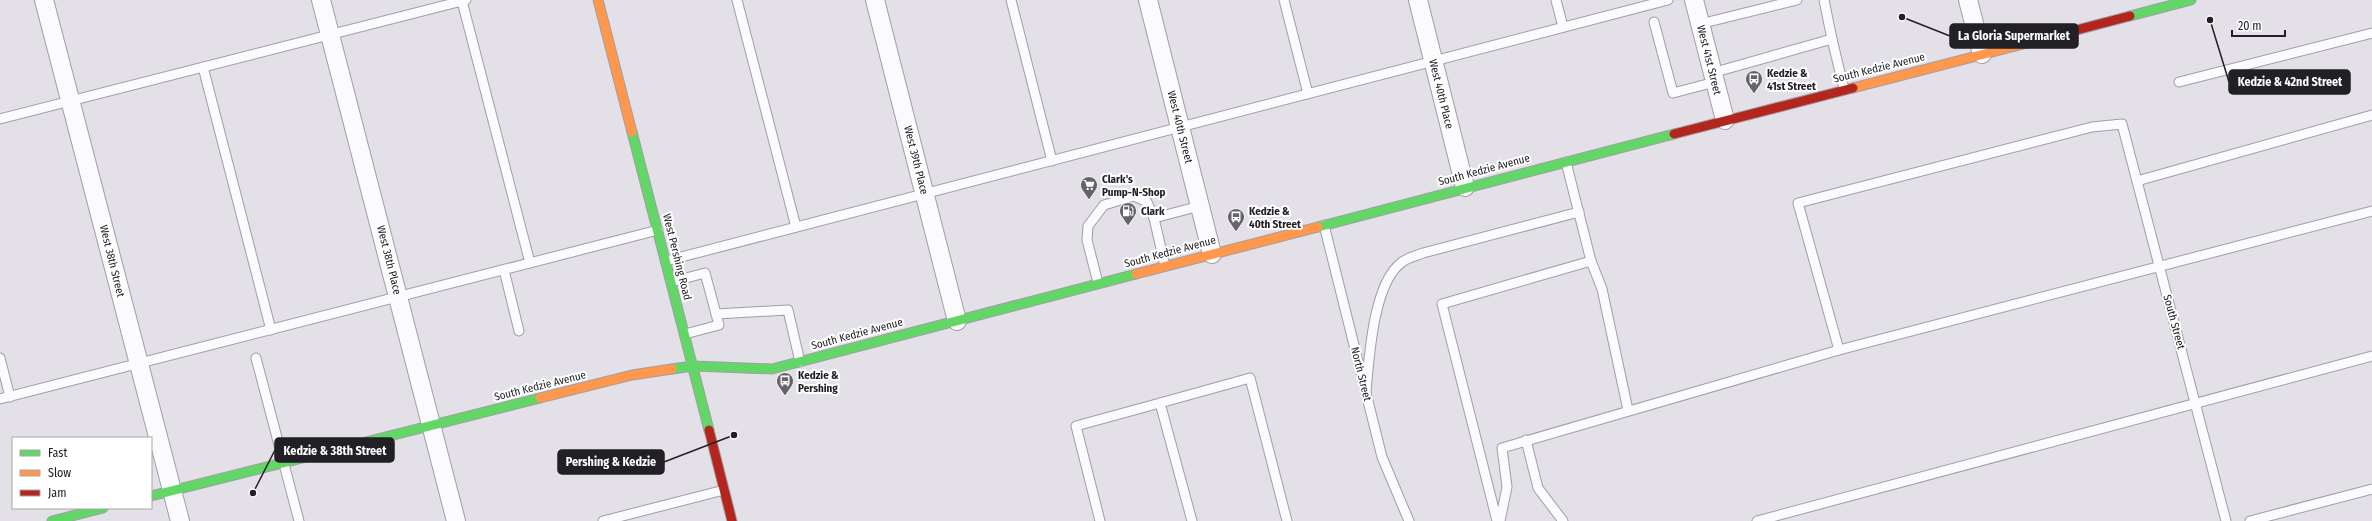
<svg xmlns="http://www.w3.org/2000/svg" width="2372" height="521" viewBox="0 0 2372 521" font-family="'Fira Sans Condensed',sans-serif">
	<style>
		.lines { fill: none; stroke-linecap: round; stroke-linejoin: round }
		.lane-casing { stroke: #a09fa4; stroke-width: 11 }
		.street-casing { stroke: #a09fa4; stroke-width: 20 }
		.fast-casing { stroke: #a09fa4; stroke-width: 11 }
		.slow-casing { stroke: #a09fa4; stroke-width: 11 }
		.jam-casing { stroke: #a09fa4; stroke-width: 11 }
		.lane { stroke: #fbfafc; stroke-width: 9 }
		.street { stroke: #fbfafc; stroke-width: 18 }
		.fast { stroke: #63d668; stroke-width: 9 }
		.slow { stroke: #ff974d; stroke-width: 9 }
		.jam { stroke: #b3261e; stroke-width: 9 }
		.labels { text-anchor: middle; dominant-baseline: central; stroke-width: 4; stroke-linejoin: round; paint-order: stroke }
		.street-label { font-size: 11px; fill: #222025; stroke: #fff }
		.poi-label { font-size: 11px; font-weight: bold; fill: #222025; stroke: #fff; text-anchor: start }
		.leader { fill: none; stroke: #222025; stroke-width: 1.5 }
		.callout-dot { fill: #222025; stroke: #fff; stroke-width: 1.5 }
		.callout { fill: #222025; stroke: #222025; stroke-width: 1.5 }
		.callout-label { font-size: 12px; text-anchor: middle; font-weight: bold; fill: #fff }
	</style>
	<rect width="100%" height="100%" fill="#e3e0e8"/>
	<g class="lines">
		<defs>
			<g id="lane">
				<polyline points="737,0 796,227"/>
				<polyline points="1011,0 1052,161"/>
				<polyline points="1284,0 1308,94"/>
				<polyline points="1556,0 1563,27"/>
				<polyline points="1824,0 1832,39"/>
				<polyline points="462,1 530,263"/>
				<polyline points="1654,22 1673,93 1715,82"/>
				<polyline points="1700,24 1797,0"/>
				<polyline points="203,67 271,330"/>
				<polyline points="1712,73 1832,39 1844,89"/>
				<polyline points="2179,82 2372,33"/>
				<polyline points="0,119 466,0"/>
				<polyline points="2137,181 2372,115"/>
				<polyline points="1154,218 1200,206"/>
				<polyline points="1324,225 1382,457 1409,521"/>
				<polyline points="666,261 1668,0"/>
				<polyline points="1591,261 1602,289 1628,410"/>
				<polyline points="504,270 519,331"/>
				<polyline points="671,282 705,273 719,325 685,334"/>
				<polyline points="1098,283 1087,240 1088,226 1104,205 1134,196 1147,202 1154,218 1165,266"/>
				<polyline points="716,314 788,310 800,362"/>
				<polyline points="1839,350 1798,203 2092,127 2122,124 2226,521"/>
				<polyline points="0,358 10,397"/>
				<polyline points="256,358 299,521"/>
				<path d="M1366,392C1369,359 1373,284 1401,263C1406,258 1416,256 1423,253L1579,212"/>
				<polyline points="0,399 658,230"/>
				<polyline points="1160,403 1250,378 1287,521"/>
				<polyline points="1526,440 1538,488 1563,521"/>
				<polyline points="603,521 724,490"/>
				<polyline points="1100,521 1076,426 1160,403 1192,521"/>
				<polyline points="1497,521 1442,304 1591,261 1566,162"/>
				<polyline points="1500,521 1507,487 1502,448 1839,350 2372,211"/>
				<polyline points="1757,521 2372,356"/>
				<polyline points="2250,521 2372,489"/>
			</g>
			<g id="street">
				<polyline points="44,0 180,521"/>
				<polyline points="321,0 456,521"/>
				<polyline points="875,0 957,321"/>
				<polyline points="1148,0 1212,254"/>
				<polyline points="1418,0 1465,187"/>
				<polyline points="1694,0 1725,120"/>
				<polyline points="1968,0 1982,54"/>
			</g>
			<g id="fast">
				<polyline points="2130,16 2191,0"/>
				<polyline points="632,132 709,430"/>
				<polyline points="1318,227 1674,134"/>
				<polyline points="672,369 693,366 772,369 1136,274"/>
				<polyline points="151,496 540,398"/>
				<polyline points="52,521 103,508"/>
			</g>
			<g id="slow">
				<polyline points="598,0 632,132"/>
				<polyline points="1853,88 2027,43"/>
				<polyline points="1136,274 1318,227"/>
				<polyline points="540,398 632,375 672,369"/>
			</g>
			<g id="jam">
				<polyline points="2027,43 2130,16"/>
				<polyline points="1674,134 1853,88"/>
				<polyline points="709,430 732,521"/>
			</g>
		</defs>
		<!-- lane casing -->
		<use href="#lane" class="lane-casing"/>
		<!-- street casing -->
		<use href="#street" class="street-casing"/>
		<!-- fast casing -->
		<use href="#fast" class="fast-casing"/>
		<!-- slow casing -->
		<use href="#slow" class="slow-casing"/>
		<!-- jam casing -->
		<use href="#jam" class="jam-casing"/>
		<!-- lane -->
		<use href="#lane" class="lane"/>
		<!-- street -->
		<use href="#street" class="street"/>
		<!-- fast -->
		<use href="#fast" class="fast"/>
		<!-- slow -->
		<use href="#slow" class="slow"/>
		<!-- jam -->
		<use href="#jam" class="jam"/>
	</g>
	<!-- icons -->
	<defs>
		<symbol id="bus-pin" viewBox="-11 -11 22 30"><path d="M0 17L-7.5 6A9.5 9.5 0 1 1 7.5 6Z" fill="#666369" stroke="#fff"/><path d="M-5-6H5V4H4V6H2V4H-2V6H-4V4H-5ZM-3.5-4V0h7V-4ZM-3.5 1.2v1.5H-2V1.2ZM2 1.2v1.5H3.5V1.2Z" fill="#fff"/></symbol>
		<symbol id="supermarket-pin" viewBox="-11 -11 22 30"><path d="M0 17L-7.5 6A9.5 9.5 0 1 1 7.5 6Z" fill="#666369" stroke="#fff"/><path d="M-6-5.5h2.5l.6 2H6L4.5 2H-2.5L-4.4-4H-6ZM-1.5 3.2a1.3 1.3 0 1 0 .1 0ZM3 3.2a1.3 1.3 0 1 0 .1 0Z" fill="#fff"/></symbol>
		<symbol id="fuel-pin" viewBox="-11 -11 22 30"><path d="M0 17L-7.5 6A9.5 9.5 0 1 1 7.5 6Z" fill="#666369" stroke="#fff"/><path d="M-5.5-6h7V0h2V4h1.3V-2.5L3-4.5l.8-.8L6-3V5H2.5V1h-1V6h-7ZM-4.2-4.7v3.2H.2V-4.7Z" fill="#fff"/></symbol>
	</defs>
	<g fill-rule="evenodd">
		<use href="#bus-pin" x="1744" y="69" width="20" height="27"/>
		<use href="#supermarket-pin" x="1079" y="175" width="20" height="27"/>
		<use href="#fuel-pin" x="1118" y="201" width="20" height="27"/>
		<use href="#bus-pin" x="1226" y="207" width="20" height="27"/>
		<use href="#bus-pin" x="775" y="371" width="20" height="27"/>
	</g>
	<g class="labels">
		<!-- street labels -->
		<g class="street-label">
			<text transform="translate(1709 60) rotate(76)">West 41st Street</text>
			<text transform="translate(1879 68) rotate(-14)">South Kedzie Avenue</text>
			<text transform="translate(1441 94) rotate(76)">West 40th Place</text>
			<text transform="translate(1180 127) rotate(76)">West 40th Street</text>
			<text transform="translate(916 160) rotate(76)">West 39th Place</text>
			<text transform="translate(1484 170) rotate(-15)">South Kedzie Avenue</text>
			<text transform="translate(1170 252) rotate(-15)">South Kedzie Avenue</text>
			<text transform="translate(677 257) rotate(76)">West Pershing Road</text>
			<text transform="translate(389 260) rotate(76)">West 38th Place</text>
			<text transform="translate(112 261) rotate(76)">West 38th Street</text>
			<text transform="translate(2174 322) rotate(75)">South Street</text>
			<text transform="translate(857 334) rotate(-15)">South Kedzie Avenue</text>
			<text transform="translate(1361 374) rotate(76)">North Street</text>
			<text transform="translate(540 386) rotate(-14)">South Kedzie Avenue</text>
		</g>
		<!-- poi labels -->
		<g class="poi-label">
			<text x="1767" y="73">Kedzie &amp;<tspan x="1767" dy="13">41st Street</tspan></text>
			<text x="1102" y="179">Clark's<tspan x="1102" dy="13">Pump-N-Shop</tspan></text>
			<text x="1141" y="211">Clark</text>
			<text x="1249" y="211">Kedzie &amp;<tspan x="1249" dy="13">40th Street</tspan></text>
			<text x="798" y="375">Kedzie &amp;<tspan x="798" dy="13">Pershing</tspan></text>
		</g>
	</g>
	<!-- callouts -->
	<path class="leader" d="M1902 17L1950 36M2210 20L2229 82M253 493L275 450M734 435L664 462"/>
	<g class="callout-dot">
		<circle cx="1902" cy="17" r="4"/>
		<circle cx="2210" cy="20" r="4"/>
		<circle cx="253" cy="493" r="4"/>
		<circle cx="734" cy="435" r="4"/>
	</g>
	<g class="callout">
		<rect x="1950" y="24" width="128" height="24" rx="4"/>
		<rect x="2229" y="70" width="121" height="24" rx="4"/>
		<rect x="275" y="438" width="119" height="24" rx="4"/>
		<rect x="558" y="450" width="106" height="24" rx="4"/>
	</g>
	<g class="callout-label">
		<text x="2014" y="40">La Gloria Supermarket</text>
		<text x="2290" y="86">Kedzie &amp; 42nd Street</text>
		<text x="335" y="455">Kedzie &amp; 38th Street</text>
		<text x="611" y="466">Pershing &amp; Kedzie</text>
	</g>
	<!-- legend -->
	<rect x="12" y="437" width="140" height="72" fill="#ffffff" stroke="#a7a6a8"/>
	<rect x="20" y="450" width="20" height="6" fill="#63d668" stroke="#a7a6a8"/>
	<text x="48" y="457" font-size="12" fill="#222025">Fast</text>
	<rect x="20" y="470" width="20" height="6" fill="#ff974d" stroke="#a7a6a8"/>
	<text x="48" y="477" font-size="12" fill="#222025">Slow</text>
	<rect x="20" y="490" width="20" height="6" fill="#b3261e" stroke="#a7a6a8"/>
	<text x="48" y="497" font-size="12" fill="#222025">Jam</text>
	<!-- scale -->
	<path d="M2232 30v6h53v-6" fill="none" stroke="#222025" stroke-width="2"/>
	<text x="2238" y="30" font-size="12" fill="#222025" stroke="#ffffff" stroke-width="3" paint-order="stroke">20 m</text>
</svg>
